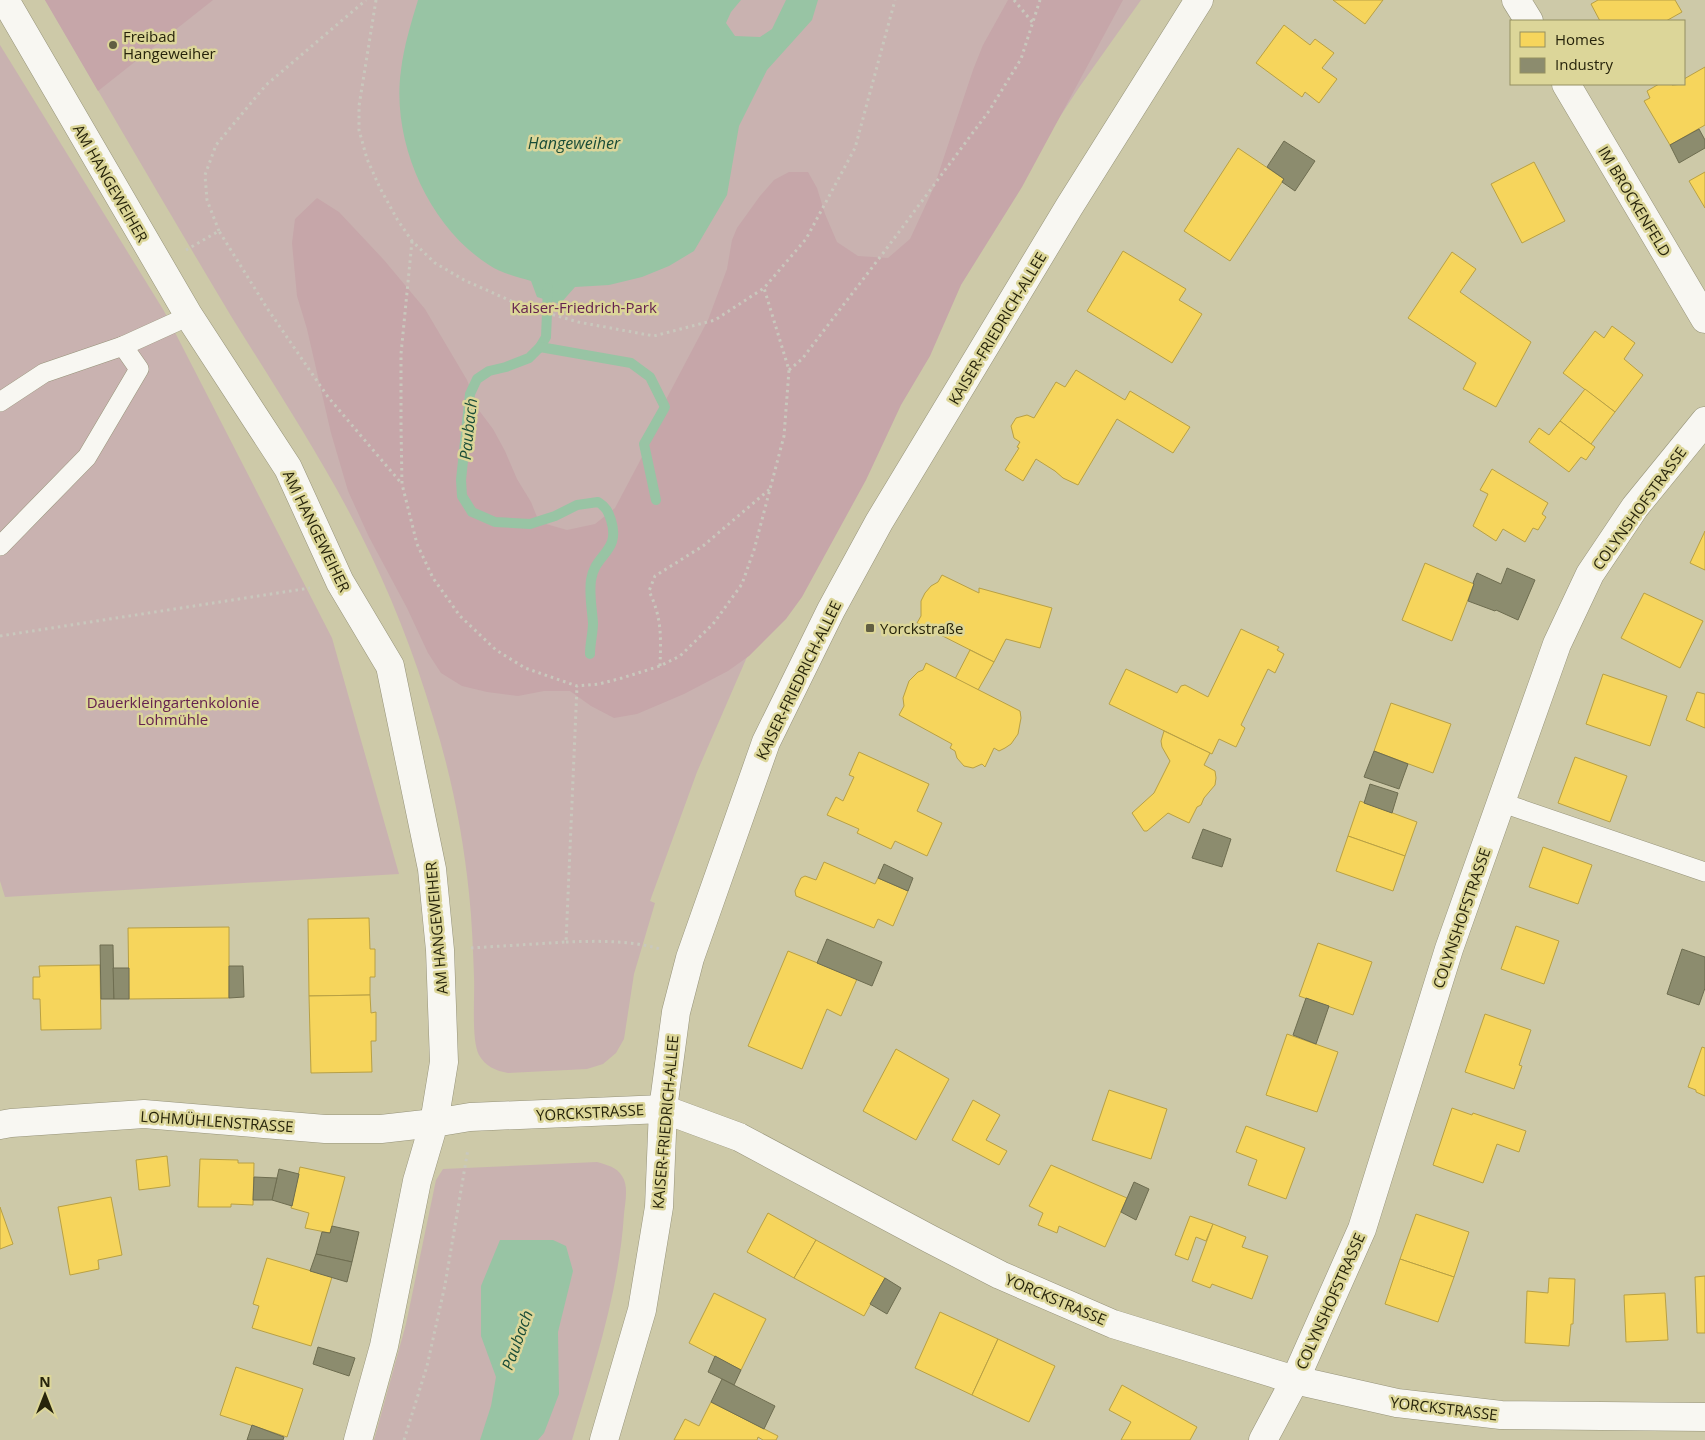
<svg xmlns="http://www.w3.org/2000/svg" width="1705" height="1440" viewBox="0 0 1705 1440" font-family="'Open Sans',sans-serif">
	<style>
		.green { fill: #c9b2b0 }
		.forest { fill: #c6a6a9 }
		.water { fill: #98c4a4 }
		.homes { fill: #f6d55c; stroke: #b8a044 }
		.industry { fill: #8c8c6e; stroke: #6e6d50 }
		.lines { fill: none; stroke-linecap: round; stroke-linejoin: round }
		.stream { stroke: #98c4a4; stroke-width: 10 }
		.lane-casing { stroke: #969379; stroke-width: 20 }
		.street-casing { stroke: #969379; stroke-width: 29 }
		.secondary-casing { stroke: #969379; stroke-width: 29 }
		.path { stroke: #c9c8bd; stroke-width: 3; stroke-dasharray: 2.5 4; stroke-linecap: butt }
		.lane { stroke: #f8f7f2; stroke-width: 19 }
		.street { stroke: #f8f7f2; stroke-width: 28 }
		.secondary { stroke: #f8f7f2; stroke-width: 28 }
		.poi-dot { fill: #615e42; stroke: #dcd699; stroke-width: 2 }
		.labels { text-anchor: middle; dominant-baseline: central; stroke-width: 5; stroke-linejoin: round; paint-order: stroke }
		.poi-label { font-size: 15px; fill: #27240b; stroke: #dcd699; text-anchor: start }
		.street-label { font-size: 15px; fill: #27240b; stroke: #dcd699 }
		.park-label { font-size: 15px; fill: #65224f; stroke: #dcd699 }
		.water-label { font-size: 16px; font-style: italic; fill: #194c37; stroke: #dcd699 }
	</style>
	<rect width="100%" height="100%" fill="#cdc9a8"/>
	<!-- green -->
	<g class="green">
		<path d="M45,0H1141L1078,89L1007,198L750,650L697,772L650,901L655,903L634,974L624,1039L616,1053L603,1064L587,1069L508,1073C496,1071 485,1066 479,1055C471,1040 475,996 474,977C473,949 472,921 469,893C463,834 451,774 433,717C414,653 390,592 360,533C322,458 275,387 231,316C168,211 107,105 45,0Z"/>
		<polygon points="0,45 164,311 332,638 399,874 5,897 0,881"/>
		<path d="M597,1162C607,1165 617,1167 622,1176C629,1186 625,1203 624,1214C619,1292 594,1366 572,1440H374L406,1324L436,1180L443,1169Z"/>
	</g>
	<!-- forest -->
	<g class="forest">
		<polygon points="45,0 213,0 98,91"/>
		<polygon points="1008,0 1123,0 1022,187 961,285 930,356 901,405 866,480 802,597 786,619 749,656 728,671 684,694 637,714 614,718 591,706 570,691 544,691 518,696 487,692 462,686 441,673 428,653 407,608 369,537 348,491 331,433 307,329 297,296 292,243 295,219 317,198 339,212 384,260 425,309 467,380 478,409 493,429 505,451 517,479 531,502 539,522 567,530 595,524 615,508 642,457 660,411 708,320 727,269 732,240 737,228 760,196 774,180 789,172 808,172 817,188 825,214 837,242 858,256 888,258 910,239 934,187 973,70 983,45"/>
	</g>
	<!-- water -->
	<g class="water">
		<path d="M418,0H741L731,12L726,23L735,36L760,37L772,29L786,0H818L812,20L767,70L739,126L727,195L694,251L669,266L642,277L609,285L575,287L560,304L537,297L531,281C517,277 501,273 489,265C428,226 391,141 401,70C404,46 411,23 418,0Z"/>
		<polygon points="500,1240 553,1240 566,1246 573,1271 558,1332 559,1394 544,1433 538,1440 480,1440 491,1406 496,1377 481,1336 481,1286"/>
	</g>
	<!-- homes -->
	<g class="homes">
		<polygon points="1333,0 1383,0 1365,24"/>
		<polygon points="1598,0 1675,0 1682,12 1666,21 1600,21 1591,4"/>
		<polygon points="1284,25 1310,45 1315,39 1334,53 1322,68 1337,79 1319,103 1305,92 1302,97 1256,63"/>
		<polygon points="1705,67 1705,125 1670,145 1644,101 1650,98 1647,91 1659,84 1671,84 1672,85 1684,84 1684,79"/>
		<polygon points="1238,148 1284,179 1230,261 1184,231"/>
		<polygon points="1534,162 1565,221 1522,243 1491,184"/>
		<polygon points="1705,172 1705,208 1689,181"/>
		<polygon points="1123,251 1186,289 1179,300 1202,314 1172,363 1087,311"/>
		<polygon points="1452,252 1476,269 1460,292 1531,342 1496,407 1463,389 1476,363 1408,318"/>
		<polygon points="1612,326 1635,343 1624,359 1643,375 1615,412 1563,373 1595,331 1604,338"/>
		<polygon points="1076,370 1125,400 1130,391 1190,427 1173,453 1117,419 1078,485 1063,478 1055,471 1036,459 1023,481 1005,470 1019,448 1017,447 1020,442 1014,438 1011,426 1016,418 1027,415 1034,418 1056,382 1065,387"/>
		<polygon points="1585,389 1615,412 1591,444 1560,421"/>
		<polygon points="1560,421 1595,447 1586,460 1581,457 1569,472 1529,442 1539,428 1549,435"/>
		<polygon points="1492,469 1548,503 1542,514 1546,517 1538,530 1533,528 1525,542 1503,529 1496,541 1473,526 1488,494 1480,490"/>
		<polygon points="1705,531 1705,570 1690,563"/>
		<polygon points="1425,563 1474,584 1452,641 1402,620"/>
		<polygon points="942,575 979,593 979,588 1052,608 1040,648 1006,639 994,662 917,623 921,616 921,601 925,593 931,586 938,582"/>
		<polygon points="1644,593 1703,621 1680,668 1621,638"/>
		<polygon points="1241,629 1279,647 1277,650 1284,654 1275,673 1268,669 1241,725 1245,728 1236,747 1219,739 1212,754 1109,704 1126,669 1177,693 1181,686 1185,685 1208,697"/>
		<polygon points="970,650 994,662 978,690 955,679"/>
		<polygon points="926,663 1020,711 1021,718 1018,734 1011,744 1005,748 999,751 994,748 985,767 982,764 973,768 964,766 957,758 955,751 950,748 952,744 899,715 904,706 903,698 909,681 918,672 923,670"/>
		<polygon points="1603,674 1667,696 1650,746 1586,724"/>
		<polygon points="1697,692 1705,694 1705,728 1686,720"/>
		<polygon points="1391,703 1451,724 1433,773 1374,751"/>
		<polygon points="1164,731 1210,753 1204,765 1215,771 1216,778 1215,785 1204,798 1201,805 1197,807 1189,823 1168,813 1147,831 1144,831 1132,813 1154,793 1170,761 1162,747 1161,741"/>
		<polygon points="859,752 929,784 917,811 942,823 927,856 895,841 891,849 857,833 859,829 827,815 836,797 843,801 854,777 849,775"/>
		<polygon points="1575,757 1627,776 1610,822 1558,803"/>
		<polygon points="1360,801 1417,822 1405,856 1348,836"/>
		<polygon points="1348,836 1405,856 1393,891 1336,871"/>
		<polygon points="1543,847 1592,865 1578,904 1529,887"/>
		<polygon points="824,862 875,884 878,878 908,891 893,926 878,919 874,928 796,896 795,891 801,878 805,876 816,880"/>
		<polygon points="369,918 370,949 375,949 375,977 370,977 370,995 309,996 308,919"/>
		<polygon points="1516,926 1559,941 1544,984 1501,969"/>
		<polygon points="229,927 229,998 129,999 128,928"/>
		<polygon points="1318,943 1372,962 1353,1015 1299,996"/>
		<polygon points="788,951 857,979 841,1016 827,1009 802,1069 748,1046"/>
		<polygon points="100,965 101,1029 41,1030 40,999 33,999 33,977 40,977 39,966"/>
		<polygon points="370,995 371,1013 376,1012 376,1041 371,1041 372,1072 311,1073 309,996"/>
		<polygon points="1485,1014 1531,1030 1519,1065 1522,1066 1514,1089 1465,1072"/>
		<polygon points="1287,1034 1338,1052 1317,1112 1266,1095"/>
		<polygon points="1702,1047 1705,1048 1705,1096 1696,1092 1696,1090 1688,1087"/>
		<polygon points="896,1049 949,1079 916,1140 863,1111"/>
		<polygon points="1109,1090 1167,1109 1151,1159 1092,1140"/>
		<polygon points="973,1100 1000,1115 986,1140 1007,1151 999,1165 952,1140"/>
		<polygon points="1452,1108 1472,1115 1473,1113 1526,1131 1519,1152 1497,1144 1483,1183 1433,1165"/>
		<polygon points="1246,1126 1305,1148 1286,1199 1248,1185 1257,1160 1236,1152"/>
		<polygon points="167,1156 170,1186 139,1190 136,1160"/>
		<polygon points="200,1159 238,1160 238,1163 254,1163 253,1205 231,1204 231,1207 198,1207"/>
		<polygon points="1051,1165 1127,1198 1105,1247 1059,1226 1057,1233 1038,1225 1043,1213 1029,1206"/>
		<polygon points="300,1167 345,1177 330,1233 305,1228 309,1213 291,1208"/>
		<polygon points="111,1197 122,1255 98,1260 99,1269 70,1275 58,1207"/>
		<polygon points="0,1207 13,1244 0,1249"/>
		<polygon points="768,1213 816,1240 794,1278 747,1252"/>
		<polygon points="1416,1214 1469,1232 1454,1277 1400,1259"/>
		<polygon points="1190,1216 1213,1224 1206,1241 1196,1237 1188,1260 1175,1255"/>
		<polygon points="1213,1224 1246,1237 1242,1247 1268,1256 1252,1299 1212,1284 1210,1288 1192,1281"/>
		<polygon points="816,1240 885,1278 864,1316 794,1278"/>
		<polygon points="267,1258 332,1277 311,1346 252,1328 259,1306 253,1304"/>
		<polygon points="1400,1259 1454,1277 1438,1322 1385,1304"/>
		<polygon points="1705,1276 1705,1333 1697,1333 1695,1277"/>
		<polygon points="1549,1278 1575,1279 1573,1324 1571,1324 1569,1346 1525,1343 1527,1291 1548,1293"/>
		<polygon points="714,1293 766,1319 741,1370 689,1343"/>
		<polygon points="1665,1293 1668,1340 1626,1342 1624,1295"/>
		<polygon points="940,1312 998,1339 972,1395 915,1368"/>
		<polygon points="998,1339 1055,1366 1029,1422 972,1395"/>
		<polygon points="236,1367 303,1389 287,1437 220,1415"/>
		<polygon points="1122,1385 1197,1427 1190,1440 1121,1440 1131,1422 1109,1410"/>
		<polygon points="711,1402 778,1436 776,1440 763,1440 758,1437 757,1440 674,1440 685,1419 699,1426"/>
	</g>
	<!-- industry -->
	<g class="industry">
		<polygon points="1699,129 1705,140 1705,148 1679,163 1670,145"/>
		<polygon points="1284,141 1315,161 1295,191 1282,182 1284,179 1267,167"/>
		<polygon points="1507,568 1535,580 1518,620 1496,610 1495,611 1468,601 1474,584 1473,583 1477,573 1501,584"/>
		<polygon points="1374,751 1408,764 1399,789 1364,777"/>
		<polygon points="1370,784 1398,793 1392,813 1364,803"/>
		<polygon points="1203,829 1231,839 1222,867 1192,858"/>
		<polygon points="884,864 913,878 908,891 878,878"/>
		<polygon points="827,939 882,962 872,986 817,963"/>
		<polygon points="100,945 113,945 114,999 101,999"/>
		<polygon points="1682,949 1705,957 1705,988 1699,1005 1667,994"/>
		<polygon points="229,966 243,966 244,997 229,998"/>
		<polygon points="113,968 129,968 129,999 114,999"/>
		<polygon points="1306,998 1329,1006 1316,1044 1293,1035"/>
		<polygon points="279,1169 299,1174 292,1206 272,1200"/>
		<polygon points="254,1177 277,1178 272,1200 253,1200"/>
		<polygon points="1134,1182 1149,1189 1136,1220 1121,1212"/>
		<polygon points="332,1226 359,1232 352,1262 316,1254 322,1232 330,1233"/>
		<polygon points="316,1254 352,1262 347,1282 310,1271"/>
		<polygon points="885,1278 901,1288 887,1314 870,1304"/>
		<polygon points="318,1347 355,1358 349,1376 313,1364"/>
		<polygon points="715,1356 741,1370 734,1385 708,1372"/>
		<polygon points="722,1379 775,1406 764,1429 711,1402"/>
		<polygon points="252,1425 284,1437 283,1440 247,1440"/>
	</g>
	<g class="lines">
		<!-- stream -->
		<g class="stream">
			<path d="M548,288L546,337L540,347L529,358L506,367L489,371L477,379L470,394L461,480L462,496L472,512L495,522L530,524L555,516L577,505L598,502C606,507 608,511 611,520C621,552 595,553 591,580C589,595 592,608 593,623C593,633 590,643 590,654"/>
			<polyline points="540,347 631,363 650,377 665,407 644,444 656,500"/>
		</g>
		<defs>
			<g id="lane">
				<polyline points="123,346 189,316"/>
				<polyline points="0,402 44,373 123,346 139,369 87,457 0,546"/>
				<polyline points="1500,802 1705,872"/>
			</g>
			<g id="street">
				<polyline points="1516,0 1529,21"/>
				<polyline points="1566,84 1705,319"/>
				<polyline points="663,1109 739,1137 930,1239 1000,1275 1113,1324 1295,1380 1397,1403 1501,1415 1705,1417"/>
				<polyline points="0,1125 11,1123 144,1114 325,1129 381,1129 434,1123 444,1062 440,950 432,869 390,666 340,582 288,468 189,316 5,0"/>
				<polyline points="1263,1440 1295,1380 1362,1229 1449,949 1557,644 1590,574 1635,507 1705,421"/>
			</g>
			<g id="secondary">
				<polyline points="358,1440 384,1346 417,1181 434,1123 470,1117 663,1109"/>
				<polyline points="604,1440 642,1310 659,1207 663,1109 676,1012 690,958 766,742 831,610 879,522 1069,207 1199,0"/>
			</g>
		</defs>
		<!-- lane casing -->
		<use href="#lane" class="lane-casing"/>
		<!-- street casing -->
		<use href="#street" class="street-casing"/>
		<!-- secondary casing -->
		<use href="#secondary" class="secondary-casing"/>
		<!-- path -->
		<g class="path">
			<polyline points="376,0 359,106 359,130 367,159 380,188 397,219 412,241 435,263 464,280 520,305 578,322 654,336 715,320 764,288 806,239 855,148 895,0"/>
			<polyline points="1014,0 1033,23"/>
			<polyline points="219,231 207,200 205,175 216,145 266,85 366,0"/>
			<polyline points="412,241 401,354 401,426 402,484 417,544 433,578 460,616 496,650 525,668 577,686 599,684 622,678 660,666 680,656 713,624 742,584 754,550 784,436 789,370 764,288"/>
			<polyline points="186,250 219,231 267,308 328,397 402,484"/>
			<polyline points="789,370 802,359 887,248 989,111 1021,59 1040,0"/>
			<polyline points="0,636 310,588"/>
			<path d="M660,666C661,637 662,618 649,591L655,576L703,546L771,488"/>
			<path d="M566,942C598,941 629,940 660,949"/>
			<polyline points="471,948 566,942 577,686"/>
			<polyline points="404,1440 427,1366 445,1285 468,1149"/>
		</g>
		<!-- lane -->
		<use href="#lane" class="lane"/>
		<!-- street -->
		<use href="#street" class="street"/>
		<!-- secondary -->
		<use href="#secondary" class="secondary"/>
	</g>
	<!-- markers -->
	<g class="poi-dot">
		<circle cx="113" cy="45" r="5"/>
		<rect x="865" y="623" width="10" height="10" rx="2.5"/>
	</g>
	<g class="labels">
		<!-- poi labels -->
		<g class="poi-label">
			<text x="123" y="36">Freibad<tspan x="123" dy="17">Hangeweiher</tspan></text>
			<text x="880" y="628">Yorckstraße</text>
		</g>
		<!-- street labels -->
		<g class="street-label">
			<text transform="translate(111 183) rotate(60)">AM HANGEWEIHER</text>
			<text transform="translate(1635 201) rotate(59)">IM BROCKENFELD</text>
			<text transform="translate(997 328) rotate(-59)">KAISER-FRIEDRICH-ALLEE</text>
			<text transform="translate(1639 508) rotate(-54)">COLYNSHOFSTRASSE</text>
			<text transform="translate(317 531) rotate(64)">AM HANGEWEIHER</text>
			<text transform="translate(798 680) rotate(-64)">KAISER-FRIEDRICH-ALLEE</text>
			<text transform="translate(1461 918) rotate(-71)">COLYNSHOFSTRASSE</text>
			<text transform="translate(436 928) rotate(-95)">AM HANGEWEIHER</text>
			<text transform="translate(590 1112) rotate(-3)">YORCKSTRASSE</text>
			<text transform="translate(217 1121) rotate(4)">LOHMÜHLENSTRASSE</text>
			<text transform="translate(665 1122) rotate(-85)">KAISER-FRIEDRICH-ALLEE</text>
			<text transform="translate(1056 1299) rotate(23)">YORCKSTRASSE</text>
			<text transform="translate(1330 1301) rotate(-66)">COLYNSHOFSTRASSE</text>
			<text transform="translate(1444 1408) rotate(7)">YORCKSTRASSE</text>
		</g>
		<!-- park labels -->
		<g class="park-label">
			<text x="584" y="307">Kaiser-Friedrich-Park</text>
			<text x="173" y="702">Dauerkleingartenkolonie<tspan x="173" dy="17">Lohmühle</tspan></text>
		</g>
		<!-- water labels -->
		<g class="water-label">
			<text x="574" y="143">Hangeweiher</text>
			<text transform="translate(468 429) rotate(-84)">Paubach</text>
			<text transform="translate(517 1340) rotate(-70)">Paubach</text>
		</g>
	</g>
	<!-- legend -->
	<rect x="1510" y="20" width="175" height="65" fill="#dcd699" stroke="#948f60"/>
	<rect x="1520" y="32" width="25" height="15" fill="#f6d55c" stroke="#948f60"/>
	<text x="1555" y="45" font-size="15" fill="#27240b">Homes</text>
	<rect x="1520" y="58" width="25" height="15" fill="#8c8c6e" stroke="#948f60"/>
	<text x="1555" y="70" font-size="15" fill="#27240b">Industry</text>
	<!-- north arrow -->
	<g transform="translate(45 1395)" stroke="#dcd699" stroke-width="4" paint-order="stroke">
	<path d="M0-4L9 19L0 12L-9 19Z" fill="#27240b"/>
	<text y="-8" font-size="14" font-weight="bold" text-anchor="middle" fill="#27240b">N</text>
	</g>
</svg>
